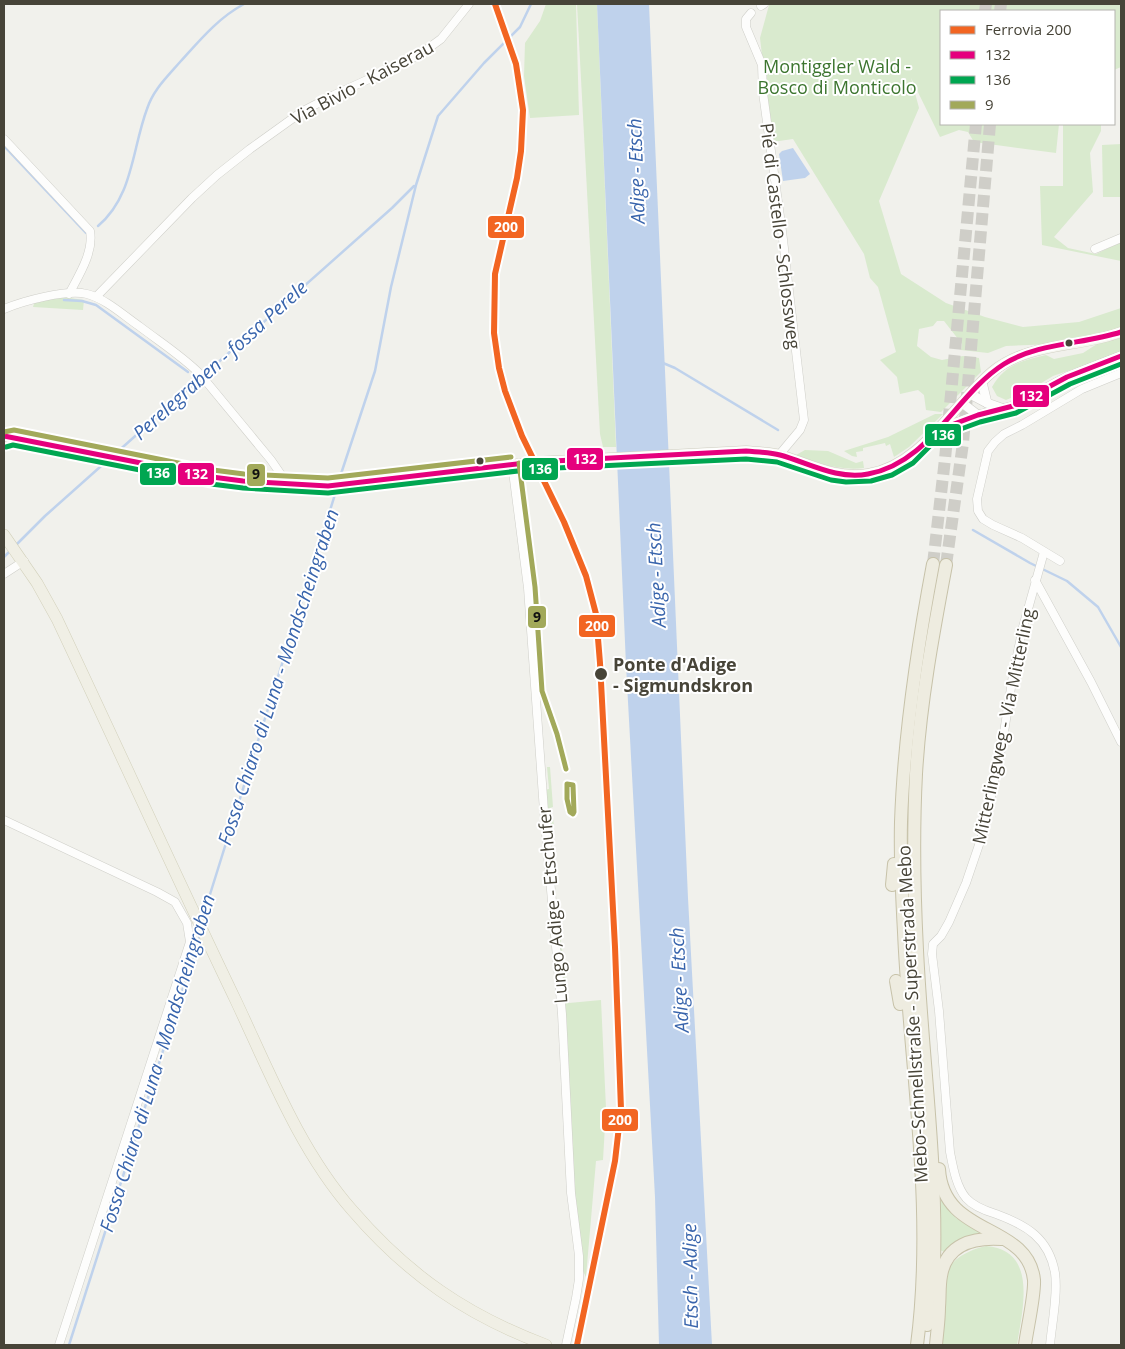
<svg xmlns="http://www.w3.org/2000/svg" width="1125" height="1349" viewBox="0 0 1125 1349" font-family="'Open Sans',sans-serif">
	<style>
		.green { fill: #d9eace }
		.water { fill: #bfd2ec }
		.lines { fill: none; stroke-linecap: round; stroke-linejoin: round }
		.stream { stroke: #bfd2ec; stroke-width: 2.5 }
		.trunk-tunnel { stroke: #cfcec8; stroke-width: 12; stroke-dasharray: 12 6; stroke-linecap: butt }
		.minor-casing { stroke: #cfcfc9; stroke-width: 9 }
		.tertiary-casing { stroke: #cfcfc9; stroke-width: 10 }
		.secondary-casing { stroke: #d0cfc3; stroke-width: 11 }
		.primary-casing { stroke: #d2d0ba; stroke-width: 12 }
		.trunk-casing { stroke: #c7c2a9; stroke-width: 14 }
		.minor { stroke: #fdfdfc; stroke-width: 8 }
		.tertiary { stroke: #fdfdfc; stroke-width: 9 }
		.secondary { stroke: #f6f6f0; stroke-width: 10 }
		.primary { stroke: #f0efe5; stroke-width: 11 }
		.trunk { stroke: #eeece0; stroke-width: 12 }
		.bus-1-casing { stroke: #fff; stroke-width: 9 }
		.bus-2-casing { stroke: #fff; stroke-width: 9 }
		.bus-3-casing { stroke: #fff; stroke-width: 9 }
		.bus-1 { stroke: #e5007d; stroke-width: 5 }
		.bus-2 { stroke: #00a651; stroke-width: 5 }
		.bus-3 { stroke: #a2a95a; stroke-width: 5 }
		.rail-1-casing { stroke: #fff; stroke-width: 10 }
		.rail-1 { stroke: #f26522; stroke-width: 6 }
		.bus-dot { fill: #474438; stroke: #fff; stroke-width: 2 }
		.labels { text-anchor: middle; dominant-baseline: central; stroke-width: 4; stroke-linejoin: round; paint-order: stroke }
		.park-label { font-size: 18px; fill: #3c752f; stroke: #fff }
		.street-label { font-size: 18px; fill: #474438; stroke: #fff }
		.stop-label { font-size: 18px; font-weight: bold; fill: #474438; stroke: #fff; text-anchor: start }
		.water-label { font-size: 19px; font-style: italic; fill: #3864ac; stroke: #fff }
		.line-badge { stroke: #fff; stroke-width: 2 }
		.badge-label { font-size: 14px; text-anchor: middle; font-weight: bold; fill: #fff }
		.pale-badge-label { font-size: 14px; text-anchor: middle; font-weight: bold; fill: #111 }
	</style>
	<rect width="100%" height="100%" fill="#f1f1ec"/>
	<!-- green -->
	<g class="green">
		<polygon points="546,4 576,4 579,115 530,118 524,76 525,43 540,21"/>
		<polygon points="577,4 597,4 616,447 603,447 600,434"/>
		<polygon points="773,4 1121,4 1121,67 1114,70 1114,11 941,11 941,124 1059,124 1056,153 974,142 968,132 959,130 940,137 911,78 919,108 879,201 901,274 946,303 985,317 1023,327 1079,322 1121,308 1121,328 1054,344 1006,346 988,353 961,350 962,344 944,321 937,321 933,326 919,329 917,346 931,357 942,360 963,356 979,358 981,372 941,412 926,410 924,395 918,390 900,394 897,377 880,360 896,352 878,287 870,278 864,254 793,139 772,142 760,38 769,5"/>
		<polygon points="1063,124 1101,124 1101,131 1090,153 1093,192 1054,237 1068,248 1096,254 1121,242 1121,261 1042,245 1040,186 1063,186"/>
		<polygon points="1121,144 1121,197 1103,197 1102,145"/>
		<polygon points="69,296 70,298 84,300 83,310 33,307 35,300"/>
		<path d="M1121,337V353L1053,376L1028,391L1006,400L997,396L992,387C1005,364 1022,361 1046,355L1054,359L1083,353L1097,344Z"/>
		<polygon points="935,414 943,414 909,447 894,457 890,444 886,446 885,443 863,448 863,451 856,452 857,457 852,456 844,451 888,437"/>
		<path d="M805,450L828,451L856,463L863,461L864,468C840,471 819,463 796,455Z"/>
		<polygon points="547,767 550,767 553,807 550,808 550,817 553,817 554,828 549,829 557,911 569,1003 601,1000 606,1108 603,1160 596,1161 586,1277 582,1269 574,1198 544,790 549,789"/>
		<polygon points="568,785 573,786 574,788 575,812 571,816 567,815 565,811 566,788"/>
		<polygon points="941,1198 956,1218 979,1232 979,1234 962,1238 944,1252 940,1250"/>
		<path d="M986,1246C1039,1250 1022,1311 1017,1345H939C941,1331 943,1276 949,1267C958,1255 973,1249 986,1246Z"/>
	</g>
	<!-- water -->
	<g class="water">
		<polygon points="597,4 649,4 688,898 712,1345 659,1345 655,1197 626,665"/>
		<polygon points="793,148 810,174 805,178 783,181 779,154 782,151"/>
	</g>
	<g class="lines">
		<!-- stream -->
		<g class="stream">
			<polyline points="4,146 86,233"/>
			<path d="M98,226C133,197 132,149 147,109C153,90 167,77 180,62C200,40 218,18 244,4"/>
			<polyline points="64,300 82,301 96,305 188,372"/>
			<polyline points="663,363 675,368 778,430"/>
			<polyline points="115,454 392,208 414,186"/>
			<polyline points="338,483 375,371 391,287 416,185 438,116 484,63 520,27 531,4"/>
			<polyline points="973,530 1030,563 1067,581 1098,607 1121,647"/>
			<polyline points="15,546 45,516 109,459"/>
			<polyline points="4,557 10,551"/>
			<polyline points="203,922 207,904 337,488"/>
			<polyline points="69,1345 200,935"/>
		</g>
		<!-- trunk-tunnel -->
		<g class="trunk-tunnel">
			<polyline points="985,11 986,4"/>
			<polyline points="1000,11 1001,4"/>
			<polyline points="933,564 945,459 976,124"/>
			<polyline points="946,565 963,443 990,124"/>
		</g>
		<defs>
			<g id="minor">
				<polyline points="761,6 764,4"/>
				<polyline points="751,13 746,19 746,27 762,65 763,93 782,231 804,420 800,430 779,455"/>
				<path d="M4,139L90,231C94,252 79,275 69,294"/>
				<polyline points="1095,249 1121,238"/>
				<polyline points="96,297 192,198 217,175 250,149 303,111 334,95 404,63 426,50 441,39 469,4"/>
				<path d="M4,309C23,301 67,289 87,294C106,299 123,315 139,326C160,342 182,356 200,374L271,460L282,476L283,483"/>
				<polyline points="512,464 528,588 544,811 562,1014 571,1193 579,1256 579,1279 576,1298 566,1345"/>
				<path d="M1044,552L1023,627L1013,675L1002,745L983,833L966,883L949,922L941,936L933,944L932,954L939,1011L950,1152C953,1167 956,1186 966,1198C974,1207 986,1211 996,1214C1026,1225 1049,1238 1055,1273C1058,1294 1052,1323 1050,1345"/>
				<polyline points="1060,561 1022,538 993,525 983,519 978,511 977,499 988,451 995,442 1004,434 1022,425 1082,389 1121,373"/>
				<polyline points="4,574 24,561"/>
				<polyline points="1035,580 1091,682 1121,742"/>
				<polyline points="4,820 157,892 175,902 187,923 190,942 59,1345"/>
			</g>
			<g id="tertiary">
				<polyline points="982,382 987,403"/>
				<polyline points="970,394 987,403 1004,409"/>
				<polyline points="962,403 978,415"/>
				<polyline points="937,430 978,415 1013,406 1067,377 1121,356"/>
			</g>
			<path id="secondary" d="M4,436L212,477L243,481L328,486L388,480L534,462L746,451C757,452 769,452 780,455C809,464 836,479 868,474C921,466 953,405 992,372C1028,342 1080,348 1121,332"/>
			<path id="primary" d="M4,535L37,583L57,619C117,746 175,874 236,1001C269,1071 300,1151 352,1210C408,1275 466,1315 546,1345"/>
			<g id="trunk">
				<polyline points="892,885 894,864"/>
				<polyline points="896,981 900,1004"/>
				<path d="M939,1169C943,1238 1028,1222 1034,1280C1035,1295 1027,1329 1025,1345"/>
				<path d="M927,1325C929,1305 933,1284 934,1264C937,1159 922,1055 917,950C914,892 913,832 916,774C920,704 933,634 946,565"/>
				<path d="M917,1345C935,1208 910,1070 904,932C902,896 900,859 901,822C904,735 917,649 933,564"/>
				<path d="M936,1345C937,1333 939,1320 939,1307C940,1297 939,1286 941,1276C946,1244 973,1237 1002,1239"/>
			</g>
		</defs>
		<!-- minor casing -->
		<use href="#minor" class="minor-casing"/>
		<!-- tertiary casing -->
		<use href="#tertiary" class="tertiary-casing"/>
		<!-- secondary casing -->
		<use href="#secondary" class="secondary-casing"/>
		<!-- primary casing -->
		<use href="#primary" class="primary-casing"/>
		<!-- trunk casing -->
		<use href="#trunk" class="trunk-casing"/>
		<!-- minor -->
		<use href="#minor" class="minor"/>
		<!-- tertiary -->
		<use href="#tertiary" class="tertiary"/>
		<!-- secondary -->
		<use href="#secondary" class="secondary"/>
		<!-- primary -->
		<use href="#primary" class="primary"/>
		<!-- trunk -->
		<use href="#trunk" class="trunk"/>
		<defs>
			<g id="bus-1">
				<polyline points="938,430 978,415 1013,406 1067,377 1121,356"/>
				<path d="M4,436L212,477L243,481L328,486L534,462L746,451C757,452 769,452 780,455C809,463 837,480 868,474C930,463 955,395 1004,364C1037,343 1084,344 1121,332"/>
			</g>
			<polyline id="bus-2" points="6,447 13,445 211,484 243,488 328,493 535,469 746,459 777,462 831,480 846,482 871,481 892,475 913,463 939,437 980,422 1016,413 1070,384 1121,364"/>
			<g id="bus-3">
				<polyline points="4,432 14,430 213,470 244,474 328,478 511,457"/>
				<polyline points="519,463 535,587 542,691 557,734 566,769"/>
				<polygon points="567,784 573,785 574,812 573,814 570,812 567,799"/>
			</g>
		</defs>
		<!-- bus-1 casing -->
		<use href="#bus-1" class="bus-1-casing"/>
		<!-- bus-2 casing -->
		<use href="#bus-2" class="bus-2-casing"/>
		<!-- bus-3 casing -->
		<use href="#bus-3" class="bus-3-casing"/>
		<!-- bus-1 -->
		<use href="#bus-1" class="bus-1"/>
		<!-- bus-2 -->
		<use href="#bus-2" class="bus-2"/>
		<!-- bus-3 -->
		<use href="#bus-3" class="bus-3"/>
		<defs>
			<polyline id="rail-1" points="495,4 516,64 523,110 521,151 517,178 495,274 494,333 499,368 505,391 522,436 564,522 586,576 596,614 600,663 615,947 621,1109 615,1161 577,1345"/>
		</defs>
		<!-- rail-1 casing -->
		<use href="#rail-1" class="rail-1-casing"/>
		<!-- rail-1 -->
		<use href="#rail-1" class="rail-1"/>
	</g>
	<!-- markers -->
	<g class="bus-dot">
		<circle cx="1069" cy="343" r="4.5"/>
		<circle cx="480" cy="461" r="4.5"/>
		<circle cx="601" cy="674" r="7"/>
	</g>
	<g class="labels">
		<!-- park labels -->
		<g class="park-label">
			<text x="837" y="66">Montiggler Wald -<tspan x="837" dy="21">Bosco di Monticolo</tspan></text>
		</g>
		<!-- street labels -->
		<g class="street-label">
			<text transform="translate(362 82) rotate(-28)">Via Bivio - Kaiserau</text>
			<text transform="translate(781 236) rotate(83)">Pié di Castello - Schlossweg</text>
			<text transform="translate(1003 726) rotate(-78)">Mitterlingweg - Via Mitterling</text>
			<text transform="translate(552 905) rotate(-95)">Lungo Adige - Etschufer</text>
			<text transform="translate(912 1014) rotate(-93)">Mebo-Schnellstraße - Superstrada Mebo</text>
		</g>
		<!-- stop labels -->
		<g class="stop-label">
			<text x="613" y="664">Ponte d'Adige<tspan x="613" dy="21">- Sigmundskron</tspan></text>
		</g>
		<!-- water labels -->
		<g class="water-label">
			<text transform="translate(636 171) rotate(-92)">Adige - Etsch</text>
			<text transform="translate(220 360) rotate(-42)">Perelegraben - fossa Perele</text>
			<text transform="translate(656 575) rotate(-93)">Adige - Etsch</text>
			<text transform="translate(278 677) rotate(-72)">Fossa Chiaro di Luna - Mondscheingraben</text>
			<text transform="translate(679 980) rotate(-93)">Adige - Etsch</text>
			<text transform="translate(157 1063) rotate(-73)">Fossa Chiaro di Luna - Mondscheingraben</text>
			<text transform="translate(690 1276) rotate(-91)">Etsch - Adige</text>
		</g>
	</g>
	<g class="line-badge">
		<rect x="487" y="215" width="38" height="24" rx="5" fill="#f26522"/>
		<rect x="1012" y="384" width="38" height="24" rx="5" fill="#e5007d"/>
		<rect x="924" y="423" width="38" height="24" rx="5" fill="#00a651"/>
		<rect x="566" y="447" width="38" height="24" rx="5" fill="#e5007d"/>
		<rect x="521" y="457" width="38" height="24" rx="5" fill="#00a651"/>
		<rect x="139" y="462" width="38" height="24" rx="5" fill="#00a651"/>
		<rect x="177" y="462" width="38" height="24" rx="5" fill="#e5007d"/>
		<rect x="246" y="463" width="20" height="24" rx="5" fill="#a2a95a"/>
		<rect x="527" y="605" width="20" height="24" rx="5" fill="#a2a95a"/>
		<rect x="578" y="614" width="38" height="24" rx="5" fill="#f26522"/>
		<rect x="601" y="1108" width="38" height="24" rx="5" fill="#f26522"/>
	</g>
	<g class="badge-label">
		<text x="506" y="232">200</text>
		<text x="1031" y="401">132</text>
		<text x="943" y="440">136</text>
		<text x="585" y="464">132</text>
		<text x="540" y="474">136</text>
		<text x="158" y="478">136</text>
		<text x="196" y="479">132</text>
		<text x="597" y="631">200</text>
		<text x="620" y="1125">200</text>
	</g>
	<g class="pale-badge-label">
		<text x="256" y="479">9</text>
		<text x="537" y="622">9</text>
	</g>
	<!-- border -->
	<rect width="1125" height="1349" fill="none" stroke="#474438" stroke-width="10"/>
	<!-- legend -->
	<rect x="940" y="10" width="175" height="115" fill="#ffffff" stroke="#b5b4af"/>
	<rect x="950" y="26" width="25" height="8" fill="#f26522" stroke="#b5b4af"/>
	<text x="985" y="35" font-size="15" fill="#474438">Ferrovia 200</text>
	<rect x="950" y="51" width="25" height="8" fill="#e5007d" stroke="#b5b4af"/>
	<text x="985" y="60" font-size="15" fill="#474438">132</text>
	<rect x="950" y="76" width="25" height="8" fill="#00a651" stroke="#b5b4af"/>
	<text x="985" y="85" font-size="15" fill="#474438">136</text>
	<rect x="950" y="101" width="25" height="8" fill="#a2a95a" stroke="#b5b4af"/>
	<text x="985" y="110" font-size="15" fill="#474438">9</text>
</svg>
